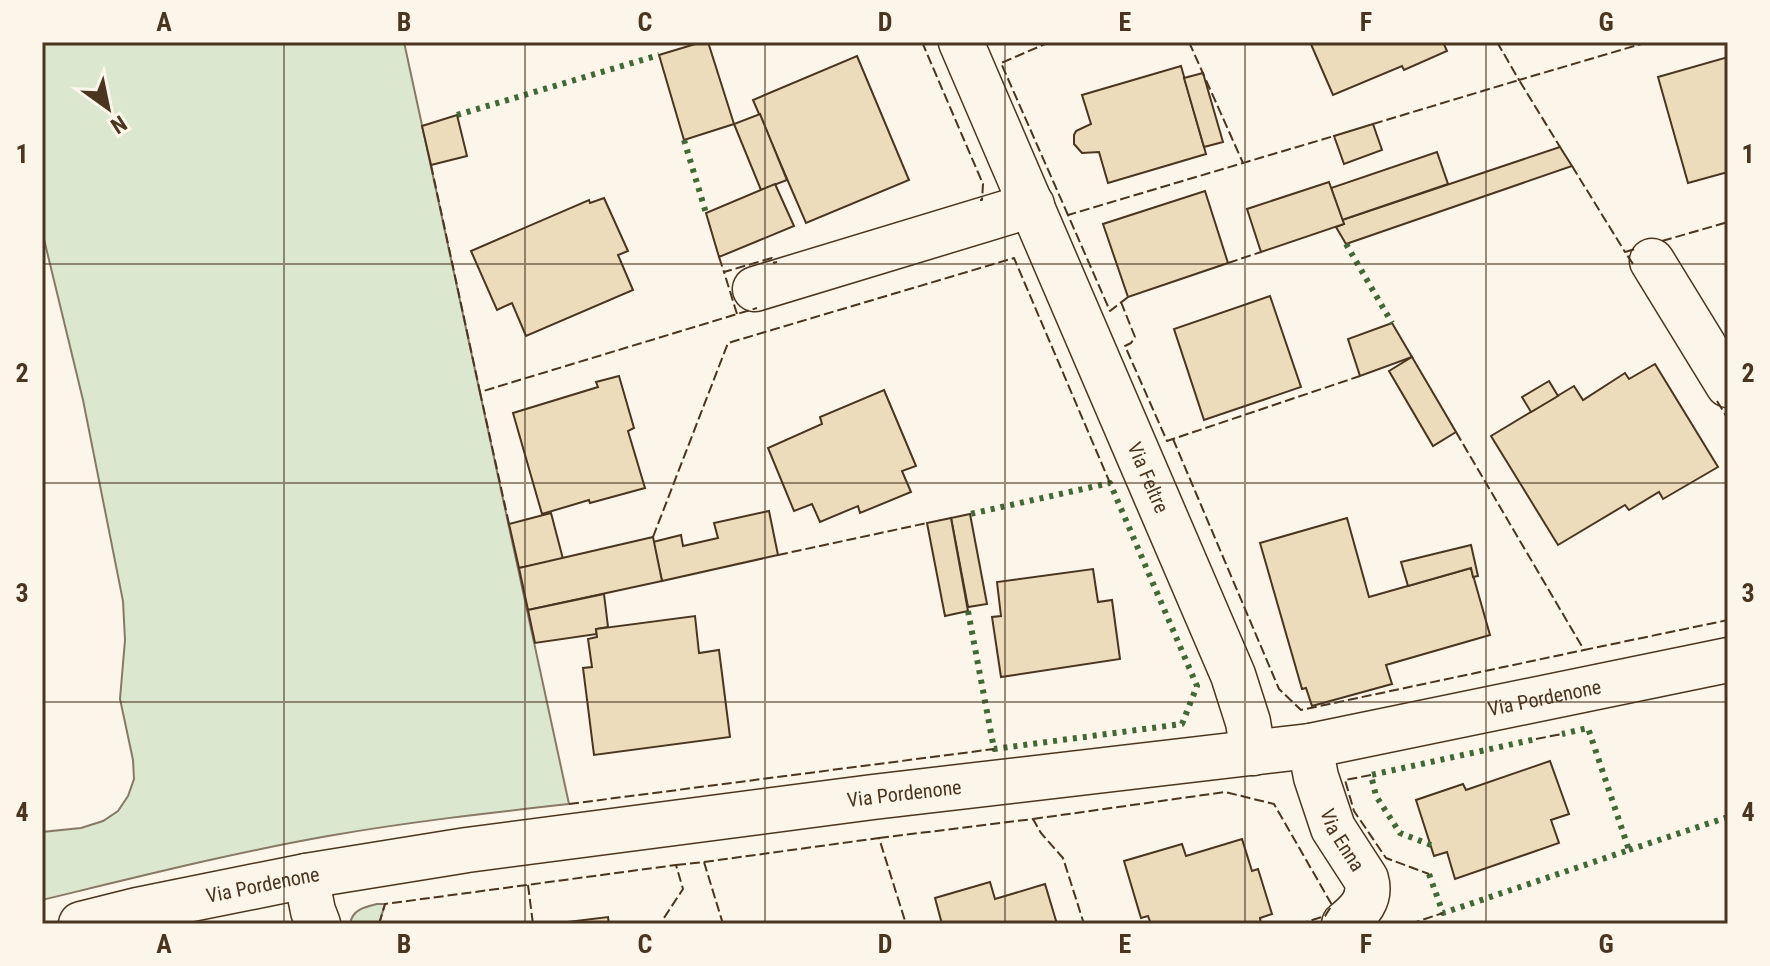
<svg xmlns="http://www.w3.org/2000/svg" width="1770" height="966" viewBox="0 0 1770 966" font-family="'Roboto Condensed',sans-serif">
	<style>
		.green { fill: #dce7d0; stroke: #887966; stroke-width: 2 }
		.building { fill: #ecdcbc; stroke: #4a3520; stroke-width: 2 }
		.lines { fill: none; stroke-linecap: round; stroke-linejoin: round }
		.minor-casing { stroke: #4a3520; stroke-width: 47 }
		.minor { stroke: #fbf6e9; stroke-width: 44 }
		.hedge { stroke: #436837; stroke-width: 6; stroke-dasharray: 4 6; stroke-linecap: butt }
		.fence { stroke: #4a3520; stroke-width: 2; stroke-dasharray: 10 4; stroke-linecap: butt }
		.grid { fill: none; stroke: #4a3520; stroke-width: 2; stroke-opacity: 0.55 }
		.labels { text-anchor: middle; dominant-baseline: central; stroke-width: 6; stroke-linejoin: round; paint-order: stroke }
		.street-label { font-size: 20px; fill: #4a3520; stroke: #fbf6e9 }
		.neatline { fill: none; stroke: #4a3520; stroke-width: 3 }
		.grid-label { font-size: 26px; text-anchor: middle; font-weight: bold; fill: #4a3520 }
	</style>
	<rect width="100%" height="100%" fill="#fbf6e9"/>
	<!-- green -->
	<g class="green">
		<path d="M42,42H404L569,804C488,813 408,822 328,836C232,853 137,877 42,900V832L81,828L103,821L118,811L128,796L134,779L133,760L120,699L125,640L123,601L83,400L42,231Z"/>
		<path d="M377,904H385L379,924H350C352,910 364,907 377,904Z"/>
	</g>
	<!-- building -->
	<g class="building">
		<polygon points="702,42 708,42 734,124 684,140 659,55"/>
		<polygon points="1310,42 1443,42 1447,51 1404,70 1402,66 1333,95"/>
		<polygon points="857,56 909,180 806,223 753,100"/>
		<polygon points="1728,57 1728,172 1688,183 1658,77"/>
		<polygon points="1181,66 1206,154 1108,183 1099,152 1082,153 1074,144 1074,135 1076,131 1091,124 1082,95"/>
		<polygon points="1203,73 1223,142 1204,147 1184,78"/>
		<polygon points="760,114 787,180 761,190 734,124"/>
		<polygon points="457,115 467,156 431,165 422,126"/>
		<polygon points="1373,124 1382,150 1344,164 1334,136"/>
		<polygon points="1560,147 1572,166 1346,244 1336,227 1344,224 1342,220"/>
		<polygon points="1437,152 1448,184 1342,220 1331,188"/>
		<polygon points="1329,182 1344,224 1261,252 1247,209"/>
		<polygon points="775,184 794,226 719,257 706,213"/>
		<polygon points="1205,191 1228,263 1128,297 1103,224"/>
		<polygon points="604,198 628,251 618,255 633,290 526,336 512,303 497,310 471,251 589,200 590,203"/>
		<polygon points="1270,296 1301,387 1204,420 1174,329"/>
		<polygon points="1392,323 1412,357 1360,376 1348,339"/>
		<polygon points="1412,357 1456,432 1433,446 1389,371"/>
		<polygon points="1655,364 1718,467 1663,499 1659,492 1629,510 1625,505 1558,545 1491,436 1574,386 1583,400 1625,373 1629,379"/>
		<polygon points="619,376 634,428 628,431 645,488 590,503 589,500 542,514 513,413 598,387 596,382"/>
		<polygon points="1549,381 1558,396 1531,412 1522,397"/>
		<polygon points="884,390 916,466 902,471 911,492 860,513 858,506 820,522 812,504 794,511 768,448 822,424 820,417"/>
		<polygon points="769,511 778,555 662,581 653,542 681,535 683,546 718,538 714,523"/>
		<polygon points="551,513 563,559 519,568 509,524"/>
		<polygon points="970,514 987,604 968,607 951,518"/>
		<polygon points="951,518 968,611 945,616 927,523"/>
		<polygon points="1347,518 1369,597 1471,568 1490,635 1386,665 1392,684 1312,706 1306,688 1302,689 1260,543"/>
		<polygon points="653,537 662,581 528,610 519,568"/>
		<polygon points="1471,545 1478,576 1473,577 1471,568 1408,586 1401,562"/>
		<polygon points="1093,569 1098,602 1112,600 1120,659 1001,677 992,617 1001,616 997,582"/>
		<polygon points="604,594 608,627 596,629 597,634 535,643 528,610"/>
		<polygon points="695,616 699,653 719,650 730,737 594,755 583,668 592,667 588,639 597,637 596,629"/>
		<polygon points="1550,761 1569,814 1551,820 1559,843 1455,879 1447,852 1434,856 1416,800 1463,784 1466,790"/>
		<polygon points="1242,839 1252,871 1258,869 1272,914 1260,918 1261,924 1151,924 1148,916 1141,918 1124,861 1182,844 1186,856"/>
		<polygon points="990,882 995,899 1045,884 1057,924 942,924 935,898"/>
		<polygon points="608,917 609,924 551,924"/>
	</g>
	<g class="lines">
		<defs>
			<g id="minor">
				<path id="s1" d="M961,42L1233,675L1248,722L1253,753"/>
				<polyline points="1652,261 1728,385"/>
				<polyline points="755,289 1032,205"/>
				<path id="s2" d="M1310,746L1316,777L1333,828L1366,879C1372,899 1359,912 1344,924"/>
				<polyline points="306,876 313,911 318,924"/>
				<path id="s3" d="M81,924L137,910L306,876L467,850L873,797L1310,746L1728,660"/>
			</g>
		</defs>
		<!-- minor casing -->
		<use href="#minor" class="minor-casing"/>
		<!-- minor -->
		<use href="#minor" class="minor"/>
		<!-- hedge -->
		<g class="hedge">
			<polyline points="457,115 659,55"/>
			<polyline points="684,140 706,213"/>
			<polyline points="1346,244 1392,323"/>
			<polyline points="968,611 994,749 1182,724 1197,686 1110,483 970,514"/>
			<polyline points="1431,845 1400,833 1376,796 1371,775 1536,739"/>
			<polyline points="1629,850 1728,817"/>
			<polyline points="1429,874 1443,913 1629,850 1588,728 1562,734"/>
		</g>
		<!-- fence -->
		<g class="fence">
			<polyline points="922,42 983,184 982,200 980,200"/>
			<polyline points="1050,42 1001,63 1068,215"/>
			<polyline points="1189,42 1243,163"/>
			<polyline points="1497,42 1519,80 1648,42"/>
			<polyline points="1373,124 1519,80 1560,147"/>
			<polyline points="431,165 480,392"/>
			<polyline points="1572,166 1625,252"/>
			<polyline points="1662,241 1728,222"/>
			<polyline points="719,257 724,272"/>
			<polyline points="1228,263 1261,252"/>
			<polyline points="1633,264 1625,252 1638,248"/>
			<polyline points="1128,297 1110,311 1068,215 1334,136"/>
			<polyline points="1121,302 1135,337 1131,343 1125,346 1167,441 1360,376"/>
			<polyline points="737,314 724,272 772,258 774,263 777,262"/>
			<polyline points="1717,401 1728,419"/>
			<polyline points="1456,432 1584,650 1728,620"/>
			<polyline points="1173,439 1279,689 1301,710 1584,650"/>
			<polyline points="509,524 480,392 757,308"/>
			<polyline points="653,537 728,343 1014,258 1110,483"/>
			<polyline points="778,555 927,523"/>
			<polyline points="1536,739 1562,734"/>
			<polyline points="1371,775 1345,780 1354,811 1386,858 1429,874"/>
			<polyline points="569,804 994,749"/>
			<polyline points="1033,819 1225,792 1274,804 1332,905 1325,916 1300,924"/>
			<polyline points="879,838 1033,819 1041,833 1063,858 1084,924"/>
			<polyline points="704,862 879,838 906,924"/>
			<polyline points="676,865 704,862 723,924"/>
			<polyline points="528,885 533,924"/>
			<polyline points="206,924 236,922 258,924"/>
			<polyline points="379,924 385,904 676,865 683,889 660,924"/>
			<polyline points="1410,924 1443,913"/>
		</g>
	</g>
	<!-- grid -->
	<path class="grid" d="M284,42V924M525,42V924M765,42V924M1005,42V924M1245,42V924M1486,42V924M42,264H1728M42,483H1728M42,702H1728"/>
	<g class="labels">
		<!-- street labels -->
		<g class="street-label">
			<text stroke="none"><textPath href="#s1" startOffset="474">Via Feltre</textPath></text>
			<text stroke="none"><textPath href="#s3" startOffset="1482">Via Pordenone</textPath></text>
			<text stroke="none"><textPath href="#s3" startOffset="834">Via Pordenone</textPath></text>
			<text stroke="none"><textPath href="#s2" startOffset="100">Via Enna</textPath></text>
			<text stroke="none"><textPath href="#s3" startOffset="186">Via Pordenone</textPath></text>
		</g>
	</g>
	<!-- border -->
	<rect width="1770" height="966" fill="none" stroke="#fbf6e9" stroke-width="88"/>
	<!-- north arrow -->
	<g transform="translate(108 108) rotate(147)" stroke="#fbf6e9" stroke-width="6" paint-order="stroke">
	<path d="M0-6L14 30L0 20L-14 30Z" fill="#4a3520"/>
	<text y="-12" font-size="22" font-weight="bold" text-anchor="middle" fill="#4a3520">N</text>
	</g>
	<rect x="44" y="44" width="1682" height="878" class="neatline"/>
	<g class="grid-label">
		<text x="164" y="31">A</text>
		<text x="404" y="31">B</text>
		<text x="645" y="31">C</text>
		<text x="885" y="31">D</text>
		<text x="1125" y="31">E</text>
		<text x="1366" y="31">F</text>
		<text x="1606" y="31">G</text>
		<text x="22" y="163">1</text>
		<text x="1748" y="163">1</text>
		<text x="22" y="382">2</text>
		<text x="1748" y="382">2</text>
		<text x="22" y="602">3</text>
		<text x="1748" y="602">3</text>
		<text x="22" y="821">4</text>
		<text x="1748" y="821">4</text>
		<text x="164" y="953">A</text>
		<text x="404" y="953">B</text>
		<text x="645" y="953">C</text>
		<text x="885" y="953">D</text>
		<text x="1125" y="953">E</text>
		<text x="1366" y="953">F</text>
		<text x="1606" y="953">G</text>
	</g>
</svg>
